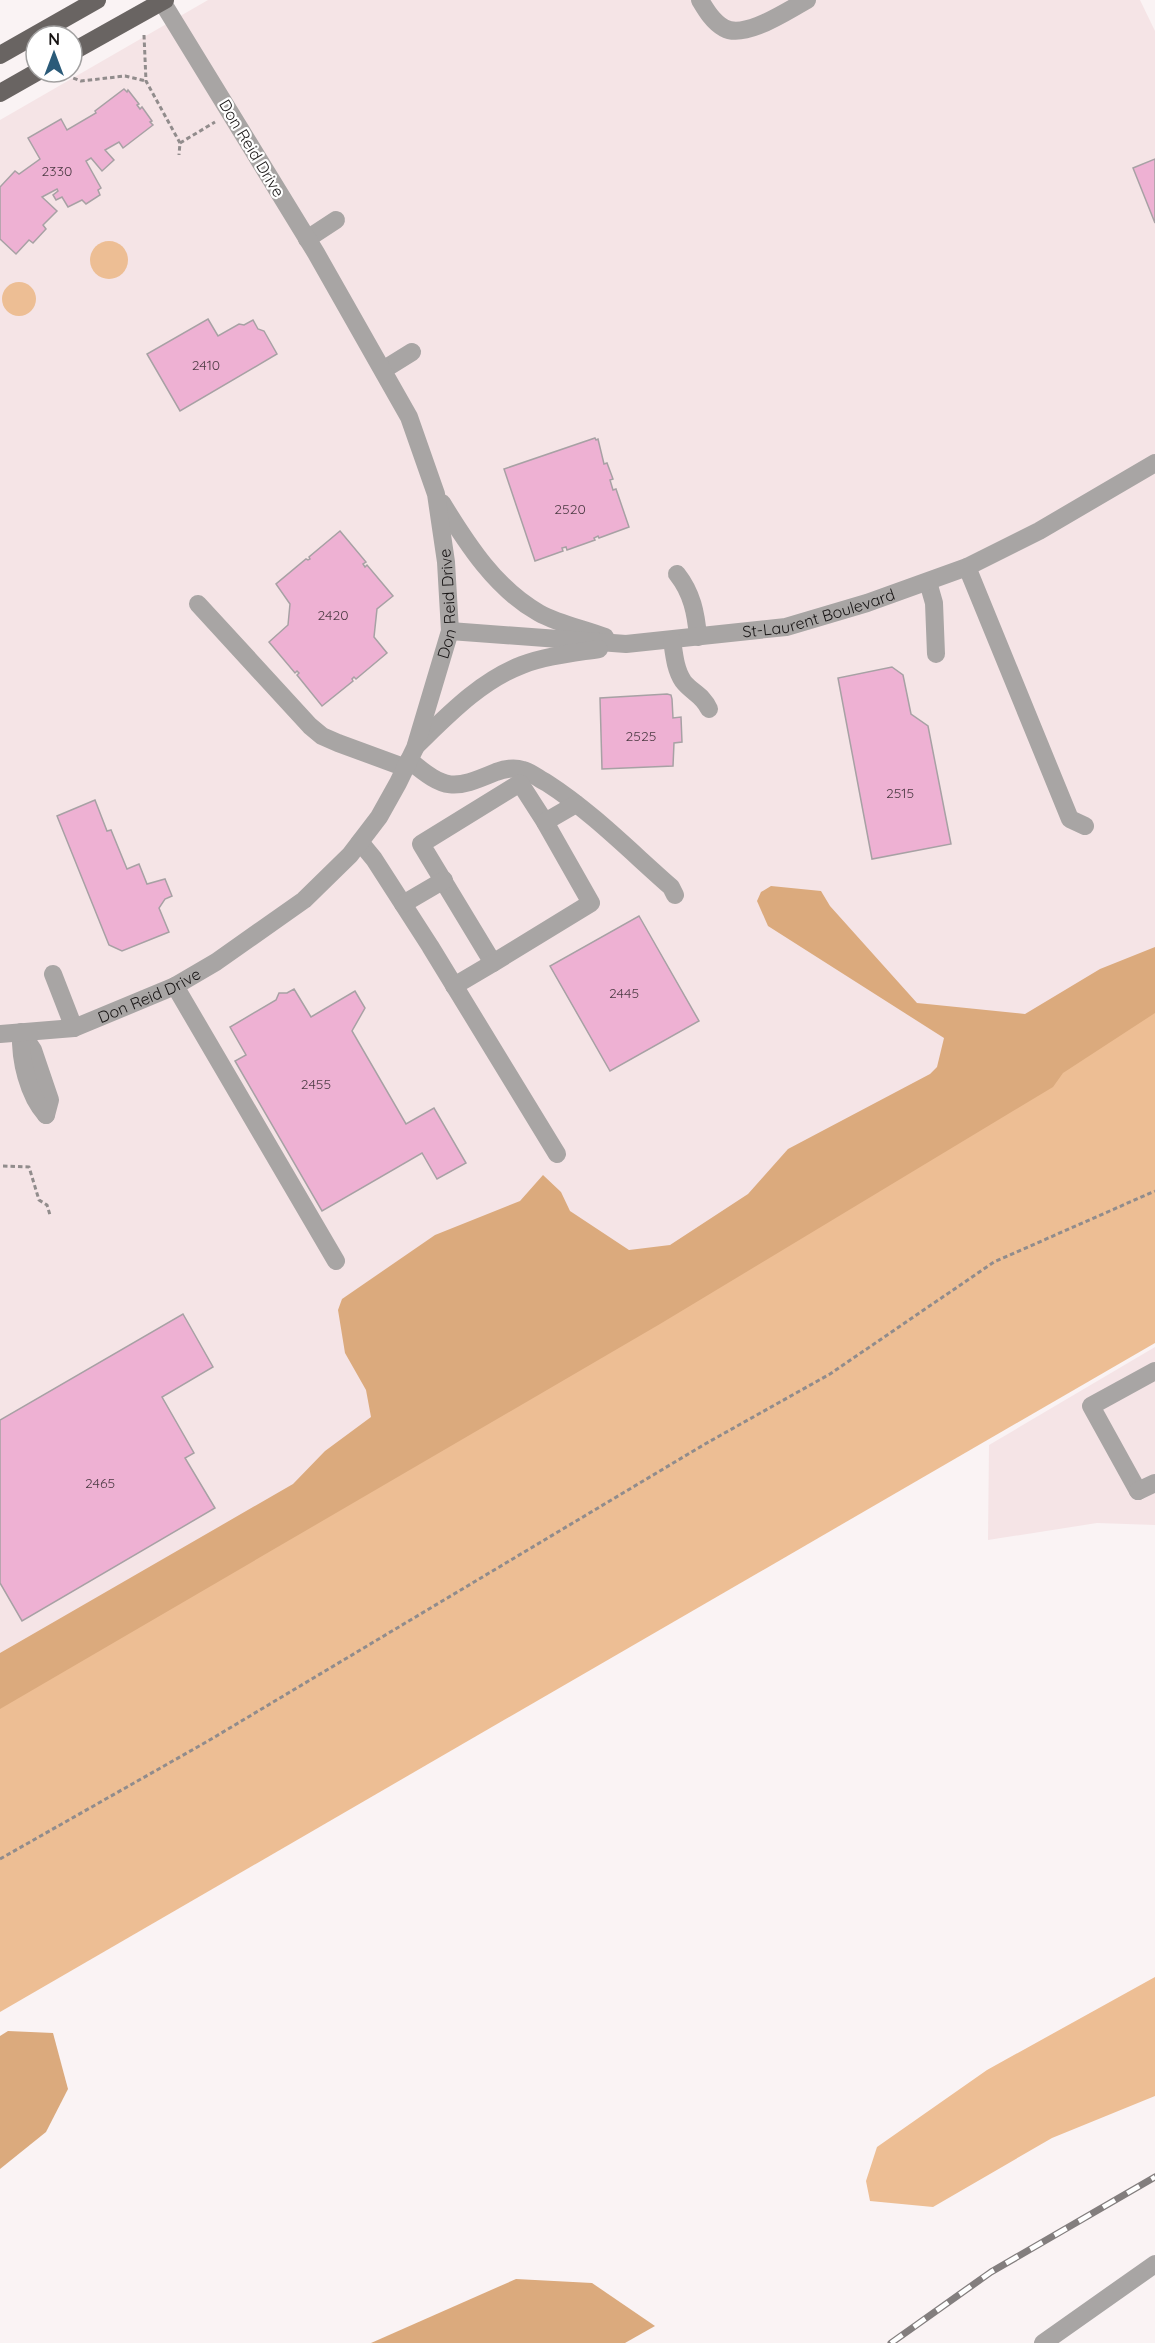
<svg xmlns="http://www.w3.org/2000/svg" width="1155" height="2343" viewBox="0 0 1155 2343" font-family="Quicksand,sans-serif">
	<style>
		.built { fill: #f5e4e6 }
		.green { fill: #edbe94 }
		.forest { fill: #dbaa7d }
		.building { fill: #eeb1d3; stroke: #a7a1a4; stroke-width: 1.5 }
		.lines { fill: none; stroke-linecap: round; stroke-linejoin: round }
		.path { stroke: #918c8c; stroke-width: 3; stroke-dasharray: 4.5 3; stroke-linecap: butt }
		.minor { stroke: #a8a5a4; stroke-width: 18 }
		.major { stroke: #696462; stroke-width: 18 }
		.rail-casing { stroke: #837e7e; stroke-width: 7 }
		.rail { stroke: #fff; stroke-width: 4.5; stroke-dasharray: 14; stroke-linecap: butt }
		.labels { text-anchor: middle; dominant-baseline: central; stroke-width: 4.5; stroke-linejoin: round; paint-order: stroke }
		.number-label { font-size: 14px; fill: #4d3b44 }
		.street-label { font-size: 16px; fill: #171414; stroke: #fff }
	</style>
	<rect width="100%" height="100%" fill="#faf3f4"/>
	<!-- built -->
	<g class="built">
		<polygon points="208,0 1140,0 1155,31 1155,1018 0,1664 0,120"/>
		<polygon points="1155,1347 1155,1525 1097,1523 988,1540 989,1445"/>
	</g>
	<!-- green -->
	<g class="green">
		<circle cx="109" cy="260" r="19"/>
		<circle cx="19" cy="299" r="17"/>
		<polygon points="1155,1010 1155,1343 0,2012 0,1659"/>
		<polygon points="1155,1977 1155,2096 1052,2138 933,2207 870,2201 866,2181 877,2147 987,2070"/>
	</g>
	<!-- forest -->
	<g class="forest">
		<polygon points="771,886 821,891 830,906 917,1003 1025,1014 1100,969 1155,947 1155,1013 1063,1073 1053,1087 660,1324 0,1709 0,1653 293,1484 325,1451 371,1417 366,1390 345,1353 338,1310 342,1299 435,1235 520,1201 543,1175 561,1192 570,1211 629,1250 670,1245 748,1194 788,1149 930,1074 937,1067 944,1038 768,926 757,901 761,892"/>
		<polygon points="8,2031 53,2033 68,2089 46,2132 0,2169 0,2036"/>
		<polygon points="516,2279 592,2283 655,2326 625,2343 371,2343"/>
	</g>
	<!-- building -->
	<g class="building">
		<polygon points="124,89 127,92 128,90 139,104 137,105 140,109 142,107 152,121 150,122 153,125 123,148 119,142 105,150 114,160 102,171 91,158 86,161 101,188 98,190 100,195 86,204 82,200 68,207 62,197 56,200 53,195 58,191 57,189 42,197 57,211 43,225 46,229 33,243 29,240 16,254 0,239 0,187 15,171 19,174 40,159 28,138 61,119 67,130 96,113 95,111"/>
		<polygon points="1155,159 1155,223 1133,168"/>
		<polygon points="208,319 218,336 239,324 244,325 253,320 258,329 264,331 277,354 180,411 147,354"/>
		<polygon points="595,438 596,440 598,439 604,464 607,463 613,479 610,480 613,490 616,489 629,527 599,538 598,536 594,538 595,540 567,550 566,547 562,548 563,551 535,561 504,469"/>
		<polygon points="340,531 366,562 363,564 365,567 367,565 393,596 377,609 374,637 387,653 356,679 354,677 352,679 353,681 322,706 297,675 299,673 297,671 295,673 269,642 288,625 290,604 276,584 306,559 308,560 310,559 309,557"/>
		<polygon points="892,667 903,675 911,714 928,726 951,844 872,859 838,678"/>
		<polygon points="667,694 671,695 672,699 673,718 681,717 682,742 674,743 673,766 602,769 600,698"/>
		<polygon points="95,800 107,831 111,830 127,869 139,864 147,884 165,879 172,896 165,899 159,908 169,932 122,951 109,945 57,816"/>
		<polygon points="639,916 699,1021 610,1071 550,966"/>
		<polygon points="294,989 311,1017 355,991 365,1008 352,1031 406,1124 434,1108 466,1163 437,1179 422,1153 322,1211 235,1061 246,1055 230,1027 276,1000 279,993 287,993"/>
		<polygon points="183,1314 213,1367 162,1397 194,1453 185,1458 215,1508 22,1621 0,1583 0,1420"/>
	</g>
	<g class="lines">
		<!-- path -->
		<g class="path">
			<polyline points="144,35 146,81 180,143 179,155"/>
			<polyline points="69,72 73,78 81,81 125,76 146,81"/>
			<polyline points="180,143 215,122"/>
			<polyline points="3,1166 29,1167 39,1200 47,1205 50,1215"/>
			<polyline points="0,1859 208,1741 705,1444 830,1374 994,1262 1155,1191"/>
		</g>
		<!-- minor -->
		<g class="minor">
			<path d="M700,0C706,10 713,22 724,28C745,40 788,10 807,0"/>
			<polyline points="307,239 336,220"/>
			<polyline points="383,370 412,352"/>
			<path d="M442,503C467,544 496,589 539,613C559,624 584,629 605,637"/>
			<polyline points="967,567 1070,819 1085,826"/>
			<path d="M677,574C692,593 696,613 698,637"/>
			<polyline points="928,582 934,603 936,654"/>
			<polyline points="198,604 310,726 322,736 338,743 406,768"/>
			<path id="s1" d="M450,631L626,644L786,627L867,603L967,567L1039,531L1155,463"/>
			<path d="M672,640C674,653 675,669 683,681C691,692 703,695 709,709"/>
			<path d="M416,746C447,716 480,681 522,665C545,656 574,653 599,649"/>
			<path d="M409,760C446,791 453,790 496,772C504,769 514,767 523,770C531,772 539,779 547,783C592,812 631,852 671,887L675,895"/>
			<polygon points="520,783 545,822 591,903 493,963 421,844"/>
			<polyline points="545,822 576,804"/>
			<polyline points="360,842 374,859 430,946 557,1154"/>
			<polyline points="403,904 444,880"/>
			<polyline points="53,974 74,1028"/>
			<polyline points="175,986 336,1261"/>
			<polyline points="454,986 493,963"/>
			<polyline points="21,1032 33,1050 50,1100 46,1115"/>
			<path d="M21,1033C20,1060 28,1095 46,1115"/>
			<path id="s2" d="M0,1034L74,1028L175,986L216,962L304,900L350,855L379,817L398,783L415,748L450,631L446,562L436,494L409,417L316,253L161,0"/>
			<polyline points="1138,1491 1091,1406 1155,1371"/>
			<polyline points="1138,1491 1155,1483"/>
			<polyline points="1043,2343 1155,2264"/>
		</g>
		<!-- major -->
		<g class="major">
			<polyline points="72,52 165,0"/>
			<polyline points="0,55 97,0"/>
			<polyline points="0,93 37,72"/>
		</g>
		<defs>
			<polyline id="rail" points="891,2343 991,2272 1155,2177"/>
		</defs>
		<!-- rail casing -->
		<use href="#rail" class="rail-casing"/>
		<!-- rail -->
		<use href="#rail" class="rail"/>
	</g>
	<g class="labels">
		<!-- number labels -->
		<g class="number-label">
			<text x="57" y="171">2330</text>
			<text x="206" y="365">2410</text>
			<text x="570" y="509">2520</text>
			<text x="333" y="615">2420</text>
			<text x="641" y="736">2525</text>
			<text x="900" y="793">2515</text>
			<text x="624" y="993">2445</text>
			<text x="316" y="1084">2455</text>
			<text x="100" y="1483">2465</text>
		</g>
		<!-- street labels -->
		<g class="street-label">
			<text transform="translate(252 148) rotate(59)">Don Reid Drive</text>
			<text stroke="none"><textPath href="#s2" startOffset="678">Don Reid Drive</textPath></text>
			<text stroke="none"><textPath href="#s1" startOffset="372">St-Laurent Boulevard</textPath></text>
			<text stroke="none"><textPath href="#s2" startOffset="156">Don Reid Drive</textPath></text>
		</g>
	</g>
	<!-- north arrow -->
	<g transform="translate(54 54)"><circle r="28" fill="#ffffff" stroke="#a2a1a1" stroke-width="1.5"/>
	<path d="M0-4.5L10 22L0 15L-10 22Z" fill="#2b5b79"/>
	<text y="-9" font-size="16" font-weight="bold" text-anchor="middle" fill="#171414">N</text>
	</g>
</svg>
